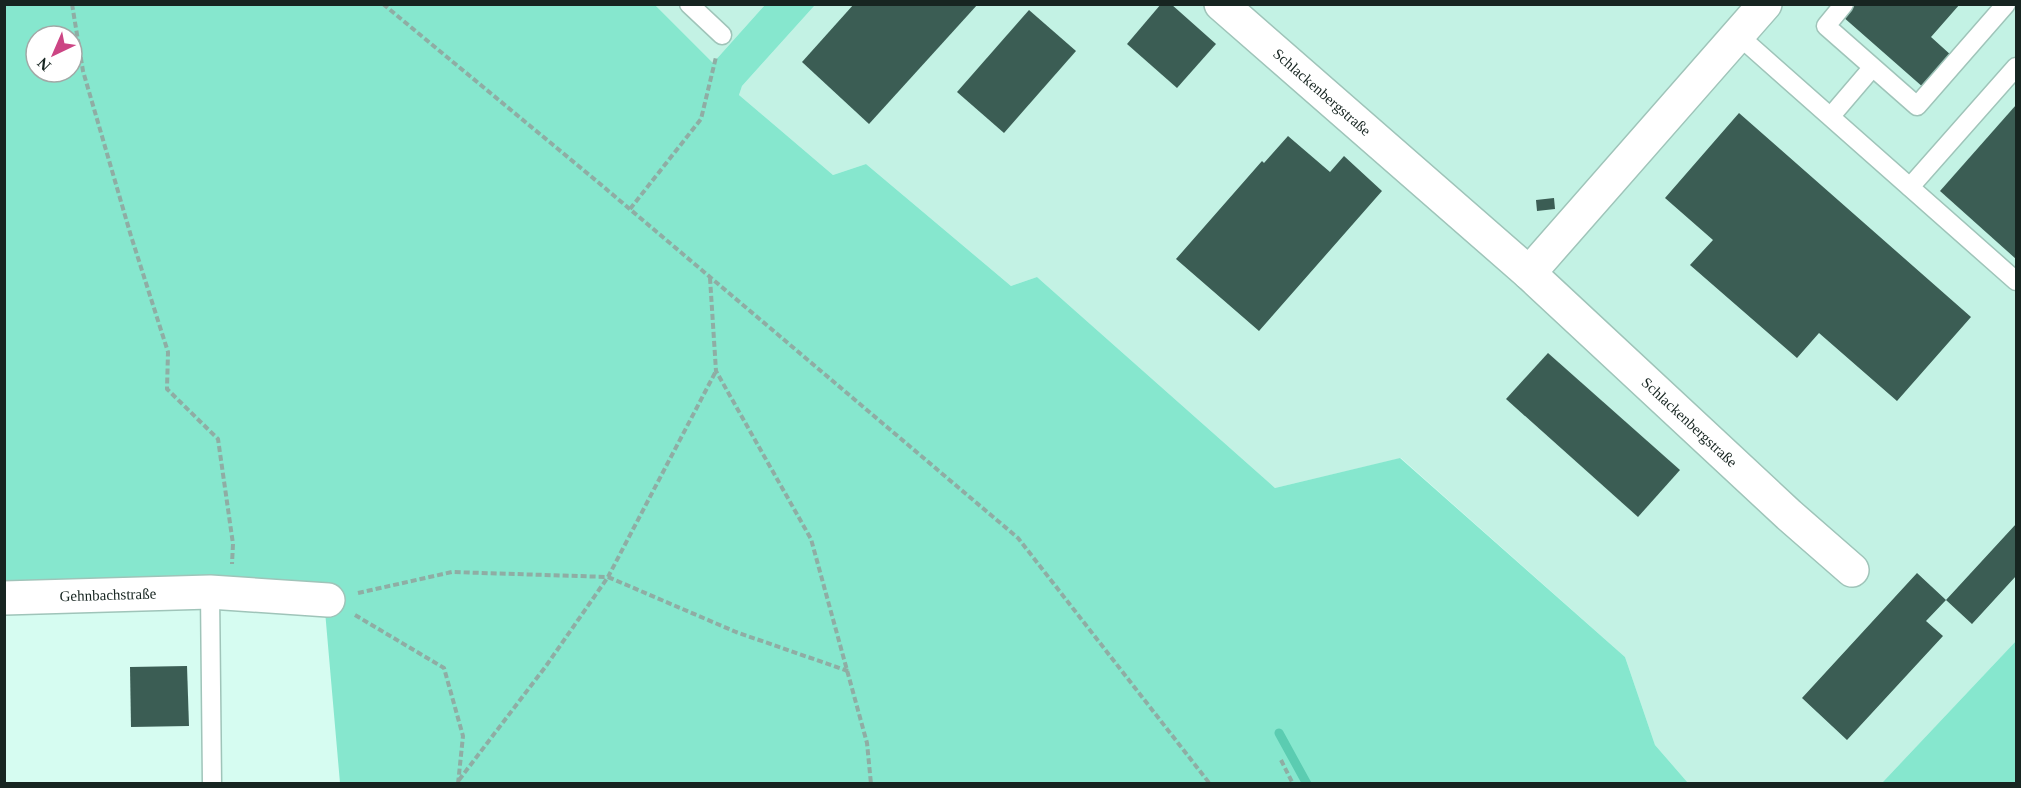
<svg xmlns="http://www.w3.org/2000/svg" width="2021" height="788" viewBox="0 0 2021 788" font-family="Georgia,serif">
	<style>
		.built { fill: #c3f2e4 }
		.green { fill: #86e7ce; fill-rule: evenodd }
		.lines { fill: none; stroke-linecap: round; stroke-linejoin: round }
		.stream { stroke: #5bccb1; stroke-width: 9 }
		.building { fill: #3b5d54 }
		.service-casing { stroke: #9fc4b9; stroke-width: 21 }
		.minor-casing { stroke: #9fc4b9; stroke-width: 36 }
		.path { stroke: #8fada4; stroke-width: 4; stroke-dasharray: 6 3; stroke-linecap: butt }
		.service { stroke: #fff; stroke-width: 18 }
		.minor { stroke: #fff; stroke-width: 33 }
		.labels { text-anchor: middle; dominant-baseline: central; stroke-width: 6; stroke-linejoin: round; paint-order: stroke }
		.street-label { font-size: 15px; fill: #172521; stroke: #fff }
	</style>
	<rect width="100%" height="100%" fill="#d6fcf1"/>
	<!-- built -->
	<g class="built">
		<polygon points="655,5 765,5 713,63"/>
		<polygon points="815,5 2016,5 2016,641 1882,783 1688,783 1655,745 1625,657 1401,458 1275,488 1037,277 1011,286 866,164 833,175 739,95 742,86"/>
	</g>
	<!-- green -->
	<g class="green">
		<path d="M4,5H655L713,63L765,5H815L742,86L739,95L833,175L866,164L1011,286L1037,277L1275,488L1400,458L1625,657L1655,745L1688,783H340L323,588L5,593ZM36,36H72V72H36Z"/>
		<polygon points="2016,641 2016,783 1882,783"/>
	</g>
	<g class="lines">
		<!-- stream -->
		<polyline class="stream" points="1279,733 1307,784"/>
	</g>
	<!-- building -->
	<g class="building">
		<polygon points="854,4 978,4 869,124 802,62"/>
		<polygon points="1161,4 1171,4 1216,44 1177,88 1127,44"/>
		<polygon points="1852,4 1960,4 1931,37 1952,56 1924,88 1842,16"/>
		<polygon points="1029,10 1076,51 1004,133 957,92"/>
		<polygon points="2016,105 2016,259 1940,191"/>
		<polygon points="1739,113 1971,317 1897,401 1819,333 1797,358 1690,265 1713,240 1665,198"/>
		<polygon points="1288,136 1330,172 1344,156 1382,191 1259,331 1176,259 1262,161 1264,163"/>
		<polygon points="1554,198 1555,209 1537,211 1536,200"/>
		<polygon points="1548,353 1680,470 1638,517 1506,399"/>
		<polygon points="2016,524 2016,576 1972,624 1946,600 1926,621 1943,636 1847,740 1802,698 1917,573 1946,600"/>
		<polygon points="187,666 189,726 131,727 130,667"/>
	</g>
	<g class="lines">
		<defs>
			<g id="service">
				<polyline points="689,4 722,35"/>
				<polyline points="1844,4 1826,26 1917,106 2006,4"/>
				<polyline points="1738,35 2016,281"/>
				<polyline points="1831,116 1872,68"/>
				<polyline points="1910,187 2016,67"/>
				<polyline points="210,592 212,784"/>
			</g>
			<g id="minor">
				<path id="s1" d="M1221,4L1529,273L1789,515L1852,570"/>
				<polyline points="1529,273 1765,4"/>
				<path id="s2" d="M4,598L210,592L328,600"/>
			</g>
		</defs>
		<!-- service casing -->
		<use href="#service" class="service-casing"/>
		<!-- minor casing -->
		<use href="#minor" class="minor-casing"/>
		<!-- path -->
		<g class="path">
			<polyline points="72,4 83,71 131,236 168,352 167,389 218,439 233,544 232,564"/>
			<polyline points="383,4 599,183 1018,538 1210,784"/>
			<polyline points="630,209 701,119 716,57"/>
			<polyline points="710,278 716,371 811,539 867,743 871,784"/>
			<polyline points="358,593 452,572 608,577 716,371"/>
			<polyline points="355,615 444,668 463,736 458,784"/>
			<polyline points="1281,760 1293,784"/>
			<polyline points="459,780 546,666 608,577 736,632 848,671"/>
		</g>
		<!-- service -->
		<use href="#service" class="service"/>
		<!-- minor -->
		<use href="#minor" class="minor"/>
	</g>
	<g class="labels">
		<!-- street labels -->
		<g class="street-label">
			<text stroke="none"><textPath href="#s1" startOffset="134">Schlackenbergstraße</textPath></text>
			<text stroke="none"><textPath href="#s1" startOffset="628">Schlackenbergstraße</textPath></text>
			<text stroke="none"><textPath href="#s2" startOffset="104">Gehnbachstraße</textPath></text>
		</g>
	</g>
	<!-- border -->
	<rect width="2021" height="788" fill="none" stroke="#172521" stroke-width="12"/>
	<!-- north arrow -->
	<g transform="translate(54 54) rotate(224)"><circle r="28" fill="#ffffff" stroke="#a2a8a6" stroke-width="1.5"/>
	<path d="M0-4.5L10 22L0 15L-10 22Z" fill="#cc4584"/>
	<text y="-9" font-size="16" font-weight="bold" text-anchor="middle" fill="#172521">N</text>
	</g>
</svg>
